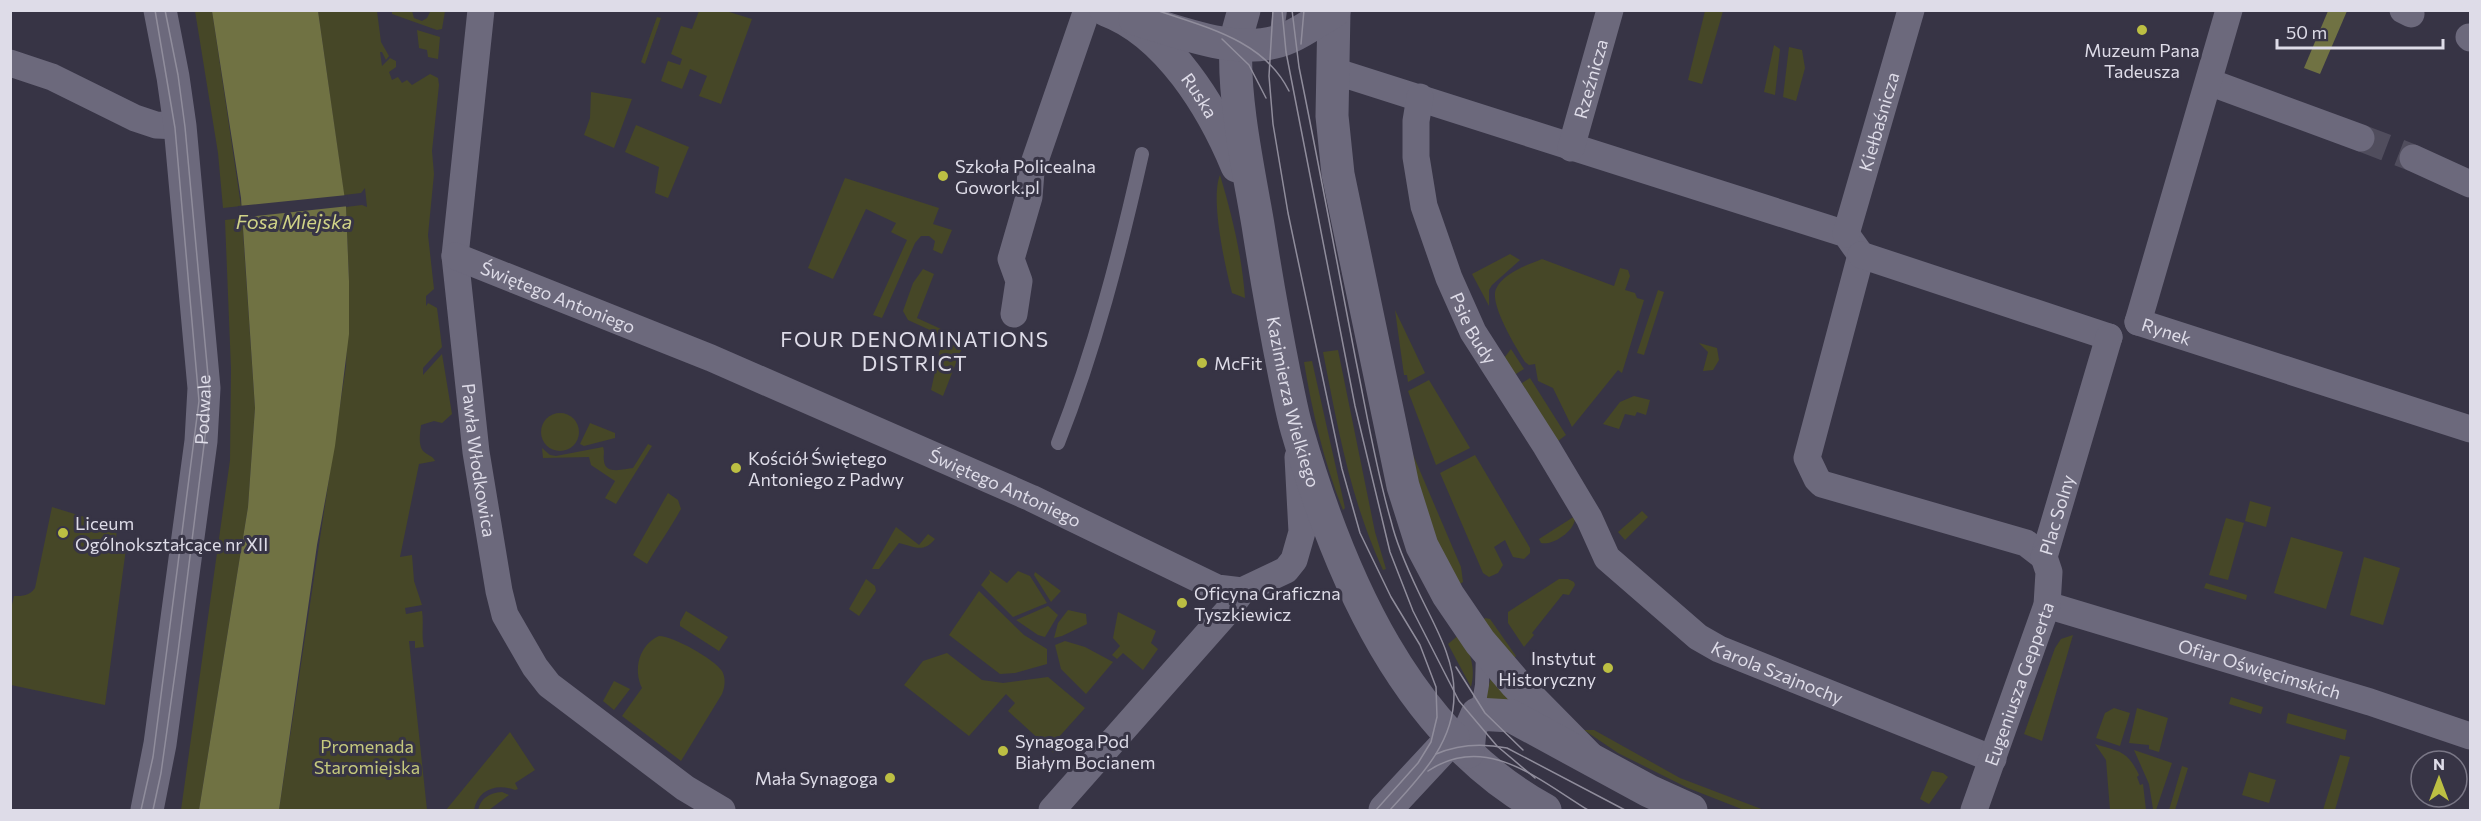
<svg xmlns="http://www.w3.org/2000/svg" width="2481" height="821" viewBox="0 0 2481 821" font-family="Commissioner,sans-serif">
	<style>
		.green { fill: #464727 }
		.water { fill: #707243 }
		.pier { fill: #373445 }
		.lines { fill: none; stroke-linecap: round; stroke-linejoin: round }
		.street-tunnel { stroke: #504d5d; stroke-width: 27; stroke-dasharray: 27 14; stroke-linecap: butt }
		.lane { stroke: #6c697c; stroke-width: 14 }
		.street { stroke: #6c697c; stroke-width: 27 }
		.secondary { stroke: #6c697c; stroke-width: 33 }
		.tram { stroke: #908d9c; stroke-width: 1.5 }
		.poi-dot { fill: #bcbf43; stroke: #373445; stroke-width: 2 }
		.labels { text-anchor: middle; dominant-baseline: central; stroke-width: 6; stroke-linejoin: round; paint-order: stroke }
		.poi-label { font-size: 18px; fill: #dedce8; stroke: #373445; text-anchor: start }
		.street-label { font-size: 18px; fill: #dedce8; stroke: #373445 }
		.park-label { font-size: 18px; fill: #c5c97d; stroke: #373445 }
		.water-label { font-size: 20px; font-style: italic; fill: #d0d387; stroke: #373445 }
		.quarter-label { font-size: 21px; letter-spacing: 1.5px; fill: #dedce8; stroke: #373445 }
	</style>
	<rect width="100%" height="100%" fill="#373445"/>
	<!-- green -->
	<g class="green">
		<polygon points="195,11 212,11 241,206 223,208 218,153"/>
		<path d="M318,11H377L381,42L389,56L386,60L382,52H380L382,66L390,58L396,61V67L389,72L392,80L398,77L402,83L407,80L412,85L430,74L438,78L439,85L432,151L434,174L428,235L434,289L426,296V306L428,303L437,308L442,347L423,368V375L442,354L452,414L442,423L434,421L421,425C420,433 418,445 423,451C428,456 432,455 435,461L419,464L400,557L412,555L414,581L422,605L405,608L406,614L422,611C424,623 421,635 424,647L415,648V641H409L427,810H279L346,366L349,281L346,207L362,205L367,207L365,188L361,193L344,195Z"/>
		<polygon points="392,11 412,11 414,18 422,21 427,18 430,12 445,11 442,29 437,30 392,14"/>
		<polygon points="699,11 726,11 752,19 721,104 699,96 707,76 690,69 682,89 661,81 668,61 680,65 682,59 671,54 681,26 692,29"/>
		<polygon points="1705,11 1723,11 1702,84 1688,80"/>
		<polygon points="657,17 661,18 645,64 641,62"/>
		<polygon points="417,30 440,37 438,59 428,57 427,50 419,48"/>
		<polygon points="1774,45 1780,49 1775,95 1764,92"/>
		<polygon points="1789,47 1802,50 1805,68 1796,101 1783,97"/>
		<polygon points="591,92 632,99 614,148 584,135 590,118"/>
		<polygon points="636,125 689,147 668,198 655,193 659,167 625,152"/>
		<path d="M1220,175C1232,215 1242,256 1245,298L1232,293C1225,266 1210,199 1220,175Z"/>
		<polygon points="845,178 939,208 933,224 952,230 942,254 933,250 935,241 929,236 921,236 915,243 882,318 873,315 907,240 891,232 896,223 866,209 833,279 808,268"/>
		<polygon points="242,218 255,408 248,507 199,810 181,810 230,460 231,369 225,220"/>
		<polygon points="1510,254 1520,260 1492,285 1489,290 1489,306 1472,274"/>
		<path d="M1542,259L1614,286L1620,268L1628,270L1630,276L1625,290L1635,293L1637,298L1644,300L1622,373L1618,370L1572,427L1553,388L1538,381L1535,364L1529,365L1525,362C1517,349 1489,304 1496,289C1503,273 1527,265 1542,259Z"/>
		<polygon points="923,269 934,274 917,318 965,340 943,396 931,390 943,336 908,320 903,311 913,283"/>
		<polygon points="1658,290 1664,292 1644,355 1637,353"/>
		<polygon points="1395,310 1425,373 1408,382 1407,375 1404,375"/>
		<polygon points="1699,343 1717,348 1719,360 1713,370 1703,371 1708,352"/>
		<polygon points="1511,349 1524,369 1511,377 1501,362"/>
		<path d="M1338,350L1375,532L1386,569L1383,570C1350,498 1338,429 1323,352Z"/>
		<path d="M1312,361L1345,508L1343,510C1324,463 1312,411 1304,362Z"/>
		<polygon points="1530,378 1566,435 1554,444 1517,386"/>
		<polygon points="1429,380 1470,448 1436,465 1408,391"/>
		<polygon points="1634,396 1650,400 1646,415 1637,412 1635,416 1625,414 1619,429 1603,424 1620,402"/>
		<circle cx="560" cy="432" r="19"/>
		<polygon points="590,423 615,433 615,438 584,446 580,444"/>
		<polygon points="1408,443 1461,567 1463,582 1456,586 1437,547"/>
		<path d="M648,444L652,446L616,504L605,498L615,481L591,465L589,457L543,458L542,448L550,455L556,456L603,447C605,452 603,455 604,461C605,475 624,469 633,468Z"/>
		<polygon points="1475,455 1530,548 1530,553 1524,559 1513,557 1505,540 1494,547 1503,565 1498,573 1489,577 1483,573 1440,473"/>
		<path d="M668,493L678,500L681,509C670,529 658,545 647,564L633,555Z"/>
		<polygon points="2250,501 2271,507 2266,527 2245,521"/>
		<path d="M52,507L117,527L116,539L127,541L105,705L11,685L10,613L14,596C23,596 29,596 35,588Z"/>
		<polygon points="1642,511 1648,517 1625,540 1618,532"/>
		<path d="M1575,516C1577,529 1554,546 1541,543L1539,539Z"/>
		<polygon points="2226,518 2244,523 2228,580 2209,575"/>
		<path d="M896,527L919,545L928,534L935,539C923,554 913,546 899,543L879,569H872Z"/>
		<polygon points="2291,537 2343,552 2326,609 2274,593"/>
		<polygon points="2364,557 2400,568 2383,625 2350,615"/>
		<polygon points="989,570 1007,583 1018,571 1030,576 1047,603 1013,617 981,585 990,573"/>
		<polygon points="1035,572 1061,591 1051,602 1034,575"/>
		<polygon points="866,579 875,586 876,591 859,616 849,609"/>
		<polygon points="1559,579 1568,579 1574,582 1575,585 1569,595 1563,594 1532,633 1534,635 1524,647 1508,623 1508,612"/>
		<polygon points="2206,583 2247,595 2246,600 2204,588"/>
		<polygon points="979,591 1024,635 1047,649 1047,664 1015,673 1000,674 949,635"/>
		<polygon points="1048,606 1058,615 1045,637 1038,635 1016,620"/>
		<polygon points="1068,610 1086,614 1087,624 1062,636 1054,638 1058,623"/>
		<polygon points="686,611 728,637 719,651 680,626 680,622"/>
		<polygon points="1118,612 1156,631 1151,643 1158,649 1143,670 1123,653 1117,659 1112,655 1120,646 1113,638"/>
		<polygon points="1485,618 1490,619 1516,656 1512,661 1482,621"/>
		<path d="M1460,634C1470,652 1476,667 1471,687L1448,644Z"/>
		<polygon points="2073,635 2042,741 2024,734 2055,648 2061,639"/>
		<path d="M659,636C673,636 714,659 722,671C726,678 725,687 722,694L681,761L622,716L642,688C633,669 639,645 659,636Z"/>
		<polygon points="1065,641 1085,647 1113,662 1086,694 1061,669 1055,645"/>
		<polygon points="947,653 982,680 1003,683 1048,677 1085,708 1058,738 1064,743 1054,753 1008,711 1015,703 1006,694 969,736 904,685 923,661"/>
		<polygon points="1491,677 1515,704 1485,701"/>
		<polygon points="614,681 630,689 614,710 603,701"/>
		<polygon points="2231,697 2263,707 2261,714 2229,704"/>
		<polygon points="2114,708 2130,713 2120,746 2096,738 2105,713"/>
		<polygon points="2137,708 2168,718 2159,752 2149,749 2149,745 2129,743"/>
		<polygon points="2288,713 2347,730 2345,740 2286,723"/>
		<polygon points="1584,730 1594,730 1680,778 1764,810 1744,810 1688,788 1618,753"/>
		<path d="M510,732L535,770L515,783L518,789L515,790C497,783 478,789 474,810H446Z"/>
		<path d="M2095,744C2120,752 2127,750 2139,775L2137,777L2140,785L2143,784L2146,810H2110L2106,760Z"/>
		<polygon points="2134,750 2172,763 2156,810 2153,809 2149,784"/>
		<polygon points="2340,755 2350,757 2335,810 2323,810"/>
		<polygon points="2182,766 2188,768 2175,810 2169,810"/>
		<polygon points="1932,771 1943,773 1948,777 1929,804 1920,799"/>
		<polygon points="2249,772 2276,780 2269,803 2242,795"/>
		<path d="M502,792L509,795L489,810H478C481,798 489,793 502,792Z"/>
	</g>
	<!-- water -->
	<g class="water">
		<polygon points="212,11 318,11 346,207 349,281 349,334 335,446 317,545 279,810 199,810 248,507 255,408 241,198"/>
		<polygon points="2328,11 2347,11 2320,74 2304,68"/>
	</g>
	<!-- pier -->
	<polygon class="pier" points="347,195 349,206 239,218 238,206"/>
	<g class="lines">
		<!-- street-tunnel -->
		<polyline class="street-tunnel" points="2361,138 2413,158"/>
		<!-- lane -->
		<g class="lane">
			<polyline points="1276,40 1280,10"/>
			<path d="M1058,443C1095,349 1120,252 1142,154"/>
			<polyline points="1477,714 1482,685 1483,653"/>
		</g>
		<!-- street -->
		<g class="street">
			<path id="s1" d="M481,10L455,256L476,452L499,591L505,615L535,667L549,685L685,788L722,810"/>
			<polyline points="2403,10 2411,14"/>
			<polyline points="2469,37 2470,38"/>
			<polyline points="10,63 52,77 135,118 156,125 180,126"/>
			<polyline points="1331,70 1846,234 1861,255"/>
			<polyline points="2209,82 2361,138"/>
			<path id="s2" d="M1420,97L1416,121V157L1424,206L1449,278L1473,332L1546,446L1589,518L1607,558L1698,637L1719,649L1993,759"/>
			<path id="s3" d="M1571,148L1610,10"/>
			<polyline points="2413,158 2470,184"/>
			<path id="s4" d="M1846,234L1911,10"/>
			<polyline points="1861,255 1807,458 1817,479 1822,484 2026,543 2044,557"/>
			<polyline points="1861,255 2109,337"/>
			<path id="s5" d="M455,256L711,358L1031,498L1217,588L1242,591L1286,570L1294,560L1302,532L1298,457"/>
			<polyline points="1014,314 1019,281 1011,259 1029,197 1031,172 1087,10"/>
			<path id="s6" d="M2138,322L2470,429"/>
			<polyline points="2138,322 2229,10"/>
			<path id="s7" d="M2044,557L2109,337"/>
			<path id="s8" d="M2047,605L2370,702L2470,736"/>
			<polyline points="1052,810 1227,612 1242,591"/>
			<path id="s9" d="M1974,810L2047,605L2049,572L2044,557"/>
		</g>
		<!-- secondary -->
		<g class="secondary">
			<path id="s10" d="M1106,10C1168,33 1213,108 1237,166"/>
			<path id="s11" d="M1244,10C1241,22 1236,34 1236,46C1233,99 1249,172 1258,225C1266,276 1275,327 1285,377C1289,395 1292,413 1297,430C1339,575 1406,734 1545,810"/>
			<polyline points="1334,10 1332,116 1338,174 1403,486 1422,546 1448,595 1480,642 1516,684 1587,756"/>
			<path d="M1135,19C1182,32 1241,59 1290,37C1305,30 1319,20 1334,11"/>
			<polyline points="1468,752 1470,730 1477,714 1511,716 1649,791 1691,810"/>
			<path id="s12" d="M147,810L160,744L201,441L204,388L180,126L173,77L160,10"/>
			<polyline points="1385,810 1453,737"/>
		</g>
		<!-- tram -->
		<g class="tram">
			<path d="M1156,10C1205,27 1264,40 1289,91"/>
			<polyline points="1273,10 1269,76 1273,124 1288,213 1342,469 1360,533 1391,597 1420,645 1436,687 1437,717 1431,742 1418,763 1376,810"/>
			<polyline points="1282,10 1286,52 1355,406 1390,552 1413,611 1459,701 1497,746 1535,778"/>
			<path d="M1292,10L1299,67C1319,165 1337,263 1356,361C1367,415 1376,469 1391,521C1397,546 1408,570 1419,593C1434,625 1455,658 1454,695C1454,743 1420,777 1390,810"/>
			<polyline points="1222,39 1249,65 1266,98"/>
			<polyline points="1301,44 1304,10"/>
			<polyline points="1456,667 1485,713 1523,750"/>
			<path d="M1436,754C1459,744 1482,743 1507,748L1625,810"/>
			<path d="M1428,771C1486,732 1539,780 1588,810"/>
			<polyline points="141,810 153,757 199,401 175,128 155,10"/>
			<polyline points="153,810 161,773 178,652 210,397 185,127 178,75 165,10"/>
		</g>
	</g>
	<!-- markers -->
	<g class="poi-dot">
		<circle cx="2142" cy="30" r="6"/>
		<circle cx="943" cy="176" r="6"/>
		<circle cx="1202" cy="363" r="6"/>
		<circle cx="736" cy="468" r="6"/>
		<circle cx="63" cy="533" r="6"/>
		<circle cx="1182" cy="603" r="6"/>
		<circle cx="1608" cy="668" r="6"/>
		<circle cx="1003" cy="751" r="6"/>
		<circle cx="890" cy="778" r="6"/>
	</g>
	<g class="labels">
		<!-- poi labels -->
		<g class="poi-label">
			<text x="2142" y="50" text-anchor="middle">Muzeum Pana<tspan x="2142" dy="21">Tadeusza</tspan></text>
			<text x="955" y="166">Szkoła Policealna<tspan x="955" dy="21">Gowork.pl</tspan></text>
			<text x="1214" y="363">McFit</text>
			<text x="748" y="458">Kościół Świętego<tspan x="748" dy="21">Antoniego z Padwy</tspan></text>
			<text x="75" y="523">Liceum<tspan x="75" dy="21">Ogólnokształcące nr XII</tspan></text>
			<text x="1194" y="593">Oficyna Graficzna<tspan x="1194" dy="21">Tyszkiewicz</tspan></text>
			<text x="1596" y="658" text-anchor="end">Instytut<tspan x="1596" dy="21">Historyczny</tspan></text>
			<text x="1015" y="741">Synagoga Pod<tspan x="1015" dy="21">Białym Bocianem</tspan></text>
			<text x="878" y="778" text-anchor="end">Mała Synagoga</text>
		</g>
		<!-- street labels -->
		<g class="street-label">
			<text stroke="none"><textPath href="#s3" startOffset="72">Rzeźnicza</textPath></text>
			<text stroke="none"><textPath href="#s10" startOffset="129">Ruska</textPath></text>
			<text stroke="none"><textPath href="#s4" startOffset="117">Kiełbaśnicza</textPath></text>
			<text stroke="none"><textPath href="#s5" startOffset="111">Świętego Antoniego</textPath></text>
			<text stroke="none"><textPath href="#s2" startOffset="242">Psie Budy</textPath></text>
			<text stroke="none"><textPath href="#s6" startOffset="30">Rynek</textPath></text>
			<text stroke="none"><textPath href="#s11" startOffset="398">Kazimierza Wielkiego</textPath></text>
			<text stroke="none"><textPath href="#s12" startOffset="404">Podwale</textPath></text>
			<text stroke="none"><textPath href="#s1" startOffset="453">Pawła Włodkowica</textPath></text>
			<text stroke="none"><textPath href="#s5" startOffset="597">Świętego Antoniego</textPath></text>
			<text stroke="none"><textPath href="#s7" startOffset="44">Plac Solny</textPath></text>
			<text stroke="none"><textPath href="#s8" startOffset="222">Ofiar Oświęcimskich</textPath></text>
			<text stroke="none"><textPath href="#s2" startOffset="716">Karola Szajnochy</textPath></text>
			<text stroke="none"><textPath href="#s9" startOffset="134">Eugeniusza Gepperta</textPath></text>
		</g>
		<!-- park labels -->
		<g class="park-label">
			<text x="367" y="746">Promenada<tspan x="367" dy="21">Staromiejska</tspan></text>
		</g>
		<!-- water labels -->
		<g class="water-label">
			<text x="294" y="221">Fosa Miejska</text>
		</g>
		<!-- quarter labels -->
		<g class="quarter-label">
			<text x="915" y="338">FOUR DENOMINATIONS<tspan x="915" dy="24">DISTRICT</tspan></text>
		</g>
	</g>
	<!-- border -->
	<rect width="2481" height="821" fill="none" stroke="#dedce8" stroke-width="24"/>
	<!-- north arrow -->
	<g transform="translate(2439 779)"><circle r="28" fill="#373445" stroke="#7a7786" stroke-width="1.5"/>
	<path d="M0-4.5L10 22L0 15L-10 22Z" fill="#bcbf43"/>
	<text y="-9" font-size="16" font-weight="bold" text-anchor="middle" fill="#dedce8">N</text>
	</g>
	<!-- scale -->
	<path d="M2277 39v9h166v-9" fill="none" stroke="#dedce8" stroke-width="3"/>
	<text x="2286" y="39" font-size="18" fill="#dedce8" stroke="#373445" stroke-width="4.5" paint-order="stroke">50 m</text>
</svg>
